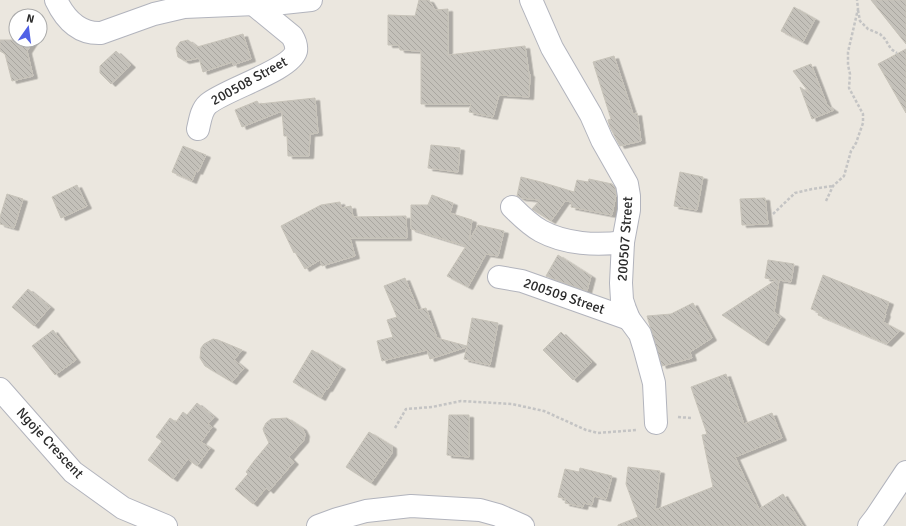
<svg xmlns="http://www.w3.org/2000/svg" width="906" height="526" viewBox="0 0 906 526" font-family="Signika,sans-serif">
	<style>
		.building { fill: url(#building-back-hatch); stroke: #c7c3b9; filter: url(#shadow) }
		.lines { fill: none; stroke-linecap: round; stroke-linejoin: round }
		.street-casing { stroke: #b2b4bd; stroke-width: 24 }
		.path { stroke: #c4c4c4; stroke-width: 2.5; stroke-dasharray: 3 2; stroke-linecap: butt }
		.street { stroke: #fff; stroke-width: 22 }
		.labels { text-anchor: middle; dominant-baseline: central; stroke-width: 3; stroke-linejoin: round; paint-order: stroke }
		.street-label { font-size: 14px; fill: #2b2b2b; stroke: #fff }
	</style>
	<defs>
		<pattern id="building-back-hatch" width="6" height="6" patternUnits="userSpaceOnUse"><rect width="6" height="6" fill="#c4c1ba"/><path d="M-1 5l2 2M0 0l6 6M5-1l2 2" fill="none" stroke="#a9a6a0"/></pattern>
		<filter id="shadow"><feDropShadow dx="4.5" dy="2.5" stdDeviation="0" flood-color="#0004"/></filter>
	</defs>
	<rect width="100%" height="100%" fill="#ebe7df"/>
	<!-- building -->
	<g class="building">
		<polygon points="419,0 429,0 435,10 448,9 448,55 525,46 529,74 530,74 529,97 499,95 493,117 469,112 471,104 421,104 421,51 400,50 399,45 388,45 388,15 415,16"/>
		<polygon points="871,0 906,0 906,44"/>
		<polygon points="794,7 815,19 803,42 781,31"/>
		<polygon points="243,34 251,59 233,65 232,62 203,72 199,58 185,61 178,57 176,48 180,42 188,40 197,47"/>
		<polygon points="0,40 34,40 27,51 33,76 12,81 5,54 0,51"/>
		<polygon points="906,49 906,113 878,64"/>
		<polygon points="116,51 131,65 111,84 100,73 100,66"/>
		<polygon points="614,56 633,114 637,113 641,141 620,146 610,127 608,120 611,119 593,62"/>
		<polygon points="811,64 827,105 834,110 812,119 800,87 811,95 793,71"/>
		<polygon points="315,98 318,133 310,134 309,156 288,156 287,136 284,136 282,111 242,127 235,110 257,101 259,104"/>
		<polygon points="431,145 460,148 458,172 428,168"/>
		<polygon points="183,146 206,155 198,172 196,171 192,181 172,172"/>
		<polygon points="680,172 703,177 697,210 674,206"/>
		<polygon points="521,177 541,182 574,192 577,180 588,182 589,179 612,184 615,188 616,195 612,215 571,207 572,202 565,201 551,221 532,209 540,200 521,198 517,196"/>
		<polygon points="77,185 87,206 61,218 52,197"/>
		<polygon points="7,194 23,199 14,228 0,224 0,217"/>
		<polygon points="432,195 453,203 450,213 472,220 469,241 478,225 504,231 498,256 486,254 468,287 447,276 466,246 411,229 411,205 428,205"/>
		<polygon points="765,198 768,224 742,225 740,199"/>
		<polygon points="340,202 341,208 351,206 353,217 406,216 407,238 350,238 355,256 322,266 320,260 305,269 295,252 294,253 281,226 321,205"/>
		<polygon points="558,255 591,276 587,291 546,276"/>
		<polygon points="768,260 794,264 791,282 779,280 774,312 781,317 764,343 722,315 776,280 765,278"/>
		<polygon points="823,275 889,302 885,313 886,314 883,322 900,331 887,344 818,315 819,312 811,309"/>
		<polygon points="405,278 418,310 426,308 437,338 467,346 472,318 498,323 490,365 464,359 467,347 430,359 427,350 382,361 377,341 393,337 387,320 397,317 384,286"/>
		<polygon points="28,289 50,307 34,326 12,307"/>
		<polygon points="693,303 712,338 690,352 692,358 662,366 647,316 671,314"/>
		<polygon points="53,330 76,360 55,375 32,346"/>
		<polygon points="561,332 592,362 573,380 543,350"/>
		<polygon points="213,339 218,340 242,350 234,360 244,368 232,382 205,366 200,358 201,348 204,344"/>
		<polygon points="312,350 341,367 328,389 326,389 321,398 293,382"/>
		<polygon points="726,374 744,424 772,413 782,438 735,457 759,509 783,494 803,526 618,526 618,525 638,517 626,484 628,467 660,471 655,510 713,487 702,435 707,434 691,387"/>
		<polygon points="197,403 214,417 208,424 212,427 201,442 210,448 197,466 188,459 173,479 148,460 162,441 156,437 170,418 176,422 183,412 187,415"/>
		<polygon points="449,415 469,415 469,457 447,455"/>
		<polygon points="287,418 302,428 305,434 304,440 289,457 294,462 269,491 266,488 253,504 235,489 248,474 246,472 254,461 269,443 264,432 263,429 266,423 271,419"/>
		<polygon points="369,432 392,446 392,453 371,483 346,467"/>
		<polygon points="580,468 612,476 606,499 594,496 592,505 584,503 583,507 565,503 566,499 558,497 565,469 579,472"/>
	</g>
	<g class="lines">
		<defs>
			<g id="street">
				<path d="M56,0C65,19 79,34 101,33L154,14L184,7L283,3L311,0"/>
				<polyline points="531,0 552,48 591,115 602,140 627,184 629,196 629,210 623,242 621,283 622,300 625,309 629,319 640,334 645,350 654,383 656,423"/>
				<path d="M198,129C200,121 201,110 208,104C224,90 291,70 296,51C297,45 295,41 292,36L253,4"/>
				<path d="M512,207C521,216 530,225 541,231C565,244 597,246 623,242"/>
				<polyline points="499,277 522,281 629,319"/>
				<polyline points="0,389 73,472 123,508 166,526"/>
				<polyline points="318,526 337,519 366,511 411,506 480,510 498,515 523,526"/>
				<polyline points="869,526 876,517 906,472"/>
			</g>
		</defs>
		<!-- street casing -->
		<use href="#street" class="street-casing"/>
		<!-- path -->
		<g class="path">
			<polyline points="858,10 860,21 868,29 880,34 885,39 891,49 897,53"/>
			<polyline points="826,201 833,186 844,176 851,151 856,143 863,123 863,114 849,88 850,74 848,65 848,52 858,9 857,0"/>
			<polyline points="773,214 795,193 812,189 833,186"/>
			<polyline points="678,417 691,418"/>
			<polyline points="395,428 406,409 432,407 461,401 512,404 544,411 586,430 598,433 636,430"/>
		</g>
		<!-- street -->
		<use href="#street" class="street"/>
	</g>
	<g class="labels">
		<!-- street labels -->
		<g class="street-label">
			<text transform="translate(249 81) rotate(-29)">200508 Street</text>
			<text transform="translate(625 239) rotate(-86)">200507 Street</text>
			<text transform="translate(564 296) rotate(19)">200509 Street</text>
			<text transform="translate(50 443) rotate(47)">Ngoje Crescent</text>
		</g>
	</g>
	<!-- north arrow -->
	<g transform="translate(28 28) rotate(14)"><circle r="19" fill="#ffffff" stroke="#aaaaaa"/>
	<path d="M0-3L7 15L0 10L-7 15Z" fill="#5161e6"/>
	<text y="-6" font-size="11" font-weight="bold" text-anchor="middle" fill="#2b2b2b">N</text>
	</g>
</svg>
